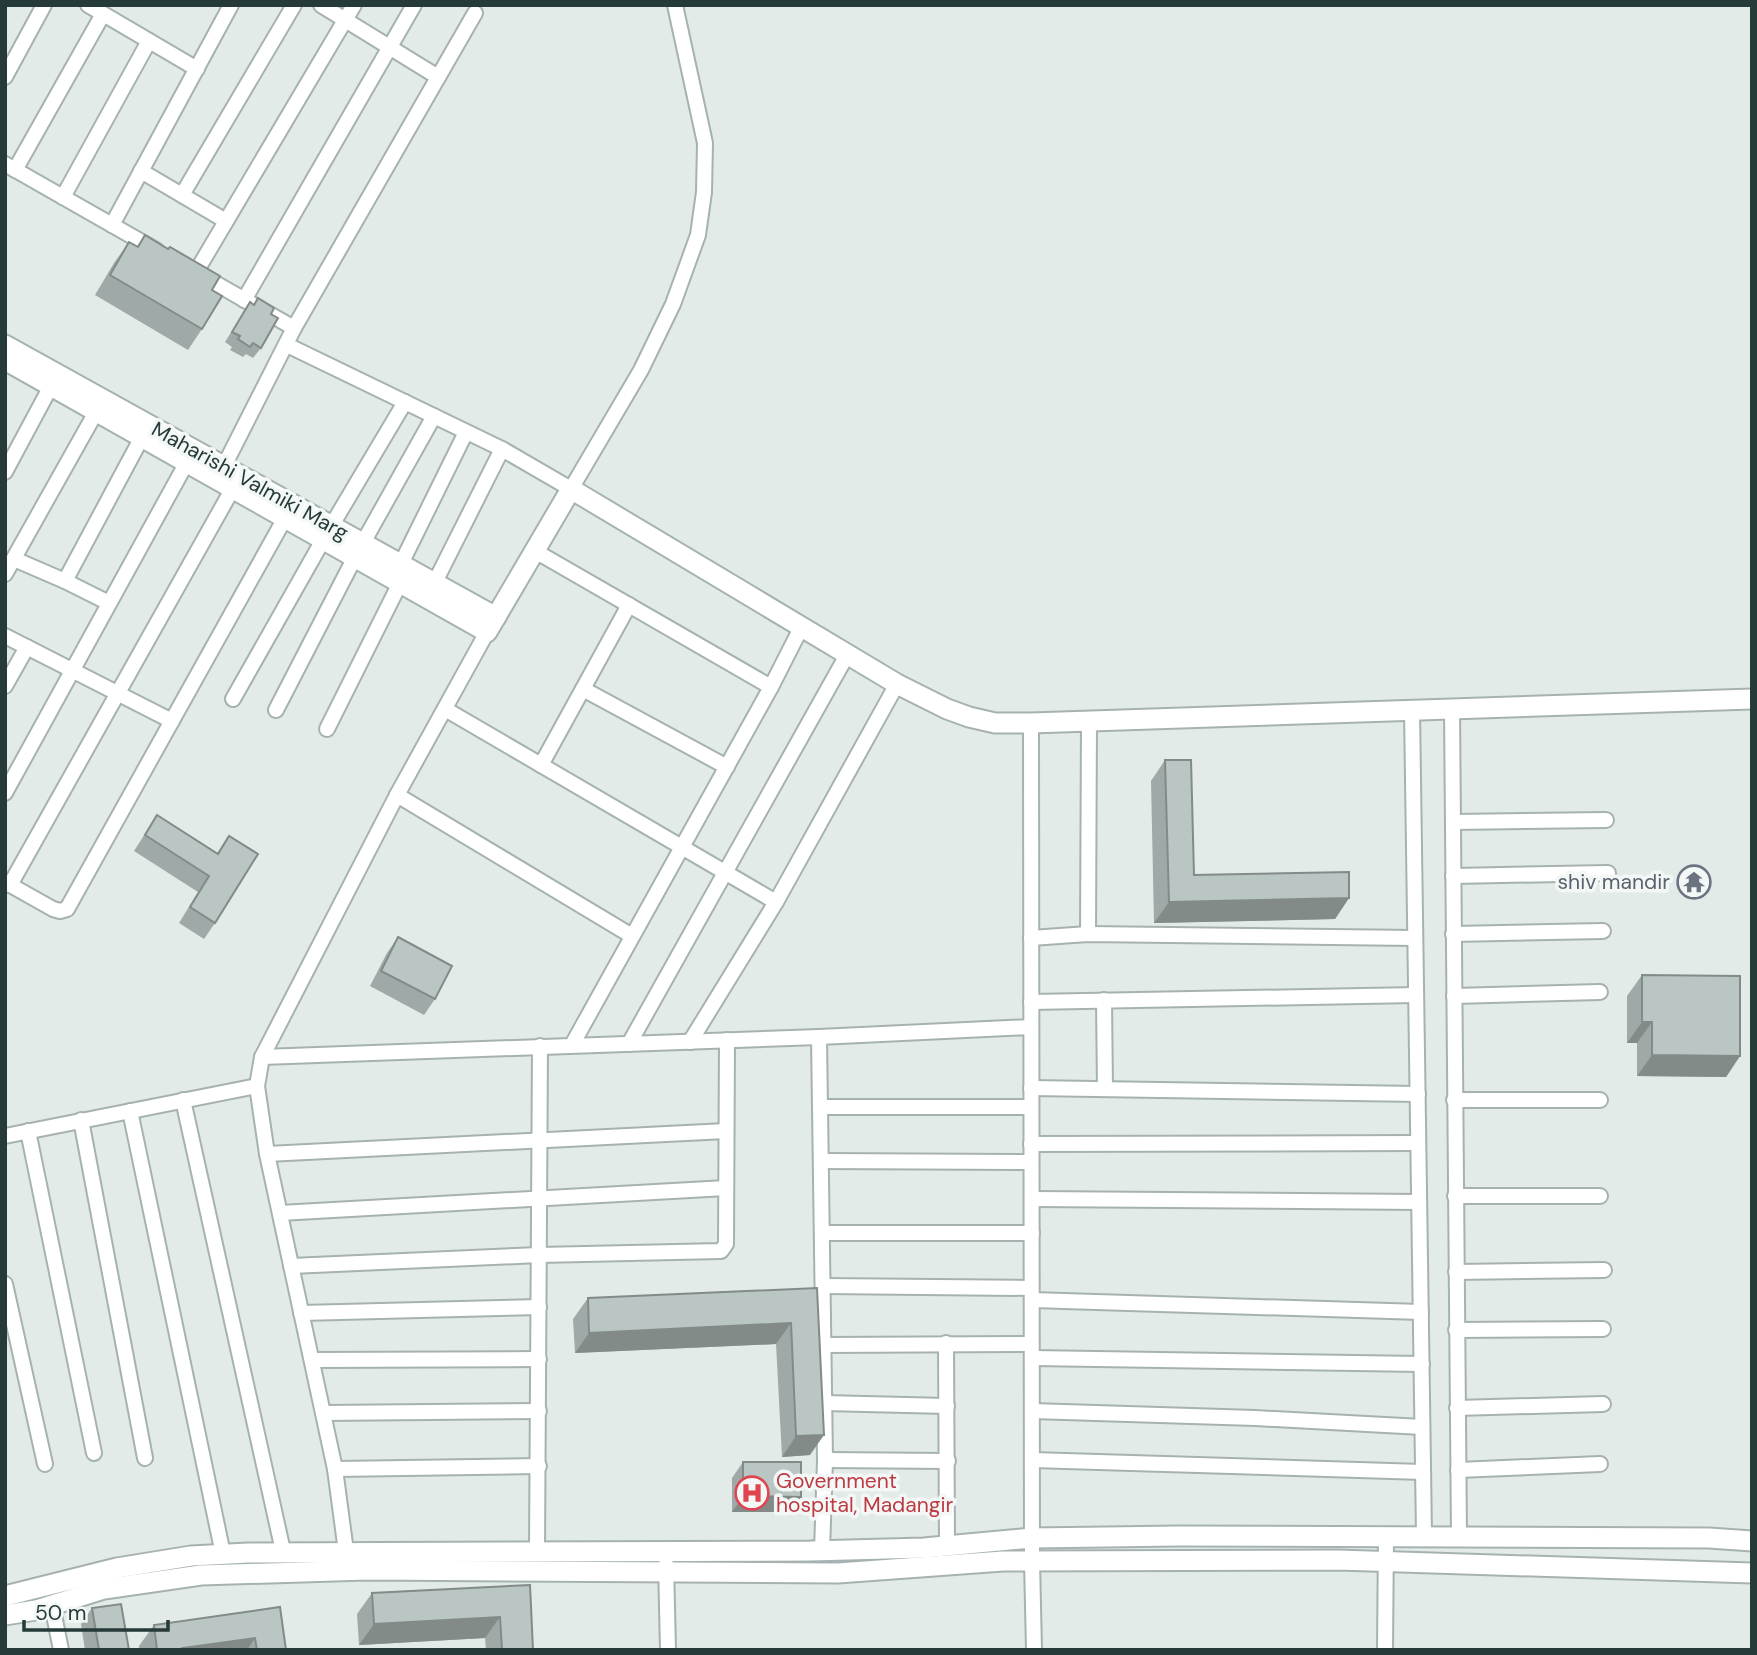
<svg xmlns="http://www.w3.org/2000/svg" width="1757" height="1655" viewBox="0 0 1757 1655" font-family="'DM Sans',sans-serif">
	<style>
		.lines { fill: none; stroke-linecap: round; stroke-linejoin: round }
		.minor-casing { stroke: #a6b2b1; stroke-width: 18 }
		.tertiary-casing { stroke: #a6b2b1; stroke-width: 23 }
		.minor { stroke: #fff; stroke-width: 14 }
		.tertiary { stroke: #fff; stroke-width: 19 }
		.wall { fill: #9faaa8 }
		.shaded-wall { fill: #828b88 }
		.building { fill: #b9c6c3; stroke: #828b88; stroke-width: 2 }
		.labels { text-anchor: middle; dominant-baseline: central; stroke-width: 7; stroke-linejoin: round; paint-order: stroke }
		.street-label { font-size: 21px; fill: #253a39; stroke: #f3f8f7 }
		.worship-label { font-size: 21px; fill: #5b616d; stroke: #f3f8f7; text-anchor: end }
		.health-label { font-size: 21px; fill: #be3a42; stroke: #f3f8f7; text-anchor: start }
	</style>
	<rect width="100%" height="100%" fill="#e3ebe9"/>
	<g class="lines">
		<defs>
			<g id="minor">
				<polyline points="88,5 197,69"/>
				<polyline points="321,5 438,77"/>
				<polyline points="5,77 44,5"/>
				<polyline points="5,164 156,250"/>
				<polyline points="15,170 103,14"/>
				<polyline points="141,171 226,221"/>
				<polyline points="182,195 294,5"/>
				<polyline points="63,197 149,41"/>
				<polyline points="112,225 231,5"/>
				<polyline points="196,272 354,5"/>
				<polyline points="201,275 294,328"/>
				<polyline points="244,300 414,5"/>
				<polyline points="287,345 502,449 571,489 641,370 673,304 698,235 704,192 705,143 675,5"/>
				<polyline points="5,472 51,386"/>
				<polyline points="220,474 294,328 475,13"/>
				<polyline points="535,551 771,687"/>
				<polyline points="14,559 65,581 109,603"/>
				<polyline points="397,572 466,432"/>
				<polyline points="5,574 96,412"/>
				<polyline points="65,581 142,437"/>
				<polyline points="430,592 502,449"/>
				<polyline points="5,636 172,721"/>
				<polyline points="5,686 27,647"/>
				<polyline points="583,689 727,767"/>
				<polyline points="233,699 323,540 405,402"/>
				<polyline points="445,709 776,902"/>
				<polyline points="1452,709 1459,1536"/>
				<polyline points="276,710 355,557 434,416"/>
				<polyline points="1412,710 1424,1535"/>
				<polyline points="1031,723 1032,1561 1034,1650"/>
				<polyline points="327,729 400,583"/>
				<polyline points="541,765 629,605"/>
				<polyline points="5,793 187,462"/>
				<polyline points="397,795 632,936"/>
				<polyline points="1453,822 1606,820"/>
				<polyline points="1453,876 1608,873"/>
				<polyline points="5,882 53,909 60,911 67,909 285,518"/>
				<polyline points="10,885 233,488"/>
				<polyline points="1088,934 1089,721"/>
				<polyline points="1453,934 1603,931"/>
				<polyline points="1031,938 1088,934 1415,938"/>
				<polyline points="1454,996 1600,992"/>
				<polyline points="1104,1000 1105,1089"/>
				<polyline points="1031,1002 1416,995"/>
				<polyline points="690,1042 776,902 897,684"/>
				<polyline points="629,1044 847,655"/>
				<polyline points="572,1045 771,687 802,626"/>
				<polyline points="262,1057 819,1037"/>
				<polyline points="1031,1088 1418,1094"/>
				<polyline points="183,1100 283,1551"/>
				<polyline points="1454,1100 1600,1100"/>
				<polyline points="820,1107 1031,1107"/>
				<polyline points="130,1111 223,1554"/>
				<polyline points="81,1120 145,1458"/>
				<polyline points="28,1131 94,1453"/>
				<polyline points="5,1136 257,1086"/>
				<polyline points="1031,1144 1418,1143"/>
				<polyline points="267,1154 726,1131"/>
				<polyline points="821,1161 1031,1162"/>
				<polyline points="1455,1196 1600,1196"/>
				<polyline points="1032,1199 1419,1202"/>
				<polyline points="280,1213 726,1188"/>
				<polyline points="822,1233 1032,1233"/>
				<polyline points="291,1266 539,1255 721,1251 726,1244 727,1040"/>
				<polyline points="1456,1272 1604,1270"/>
				<polyline points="5,1284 45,1464"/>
				<polyline points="823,1286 1031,1288"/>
				<polyline points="1032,1300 1421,1312"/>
				<polyline points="301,1313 539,1307"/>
				<polyline points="1456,1330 1603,1329"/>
				<polyline points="946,1343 947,1545"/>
				<polyline points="823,1345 1031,1344"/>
				<polyline points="1032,1358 1422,1364"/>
				<polyline points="312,1360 539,1359"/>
				<polyline points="824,1403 947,1406"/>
				<polyline points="1457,1408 1603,1404"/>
				<polyline points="1032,1411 1255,1418 1422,1427"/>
				<polyline points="323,1413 539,1411"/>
				<polyline points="825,1460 948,1461"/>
				<polyline points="1032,1460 1423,1472"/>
				<polyline points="335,1469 539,1466"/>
				<polyline points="1458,1470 1600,1464"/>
				<polyline points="537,1551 540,1046"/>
				<polyline points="822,1551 825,1460 819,1037 1031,1027"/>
				<polyline points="347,1559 335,1469 267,1154 257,1086 262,1057 397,795 487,632"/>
				<polyline points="666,1564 668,1650"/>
				<polyline points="52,1605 61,1650"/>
				<polyline points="1385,1650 1386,1535"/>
			</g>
			<g id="tertiary">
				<polyline points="5,345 496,617"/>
				<polyline points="5,360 487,632 571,489 897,684 947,709 969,717 995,723 1031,723 1752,699"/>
				<polyline points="5,1596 117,1568 191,1556 248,1553 810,1551 924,1548 1032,1538 1178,1536 1709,1538 1752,1541"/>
				<polyline points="5,1615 36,1610 104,1589 201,1575 367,1570 838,1573 1003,1561 1338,1560 1752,1573"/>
			</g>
		</defs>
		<!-- minor casing -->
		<use href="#minor" class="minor-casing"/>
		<!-- tertiary casing -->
		<use href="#tertiary" class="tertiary-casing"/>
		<!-- minor -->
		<use href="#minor" class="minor"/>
		<!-- tertiary -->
		<use href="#tertiary" class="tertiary"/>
	</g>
	<!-- wall -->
	<g class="wall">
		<polygon points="145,235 212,290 202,329 188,350 95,295 114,263 129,242 137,246"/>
		<polygon points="258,298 271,314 261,348 253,358 246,354 243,357 230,350 232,347 225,342 250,302 254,305"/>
		<polygon points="1165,760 1194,875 1349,898 1335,919 1154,923 1151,781"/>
		<polygon points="157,815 217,853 229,836 215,923 204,939 179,923 198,892 134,851"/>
		<polygon points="398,937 435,999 424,1015 370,986 387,953"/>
		<polygon points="1642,975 1740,1056 1726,1077 1637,1076 1637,1043 1627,1043 1627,996"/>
		<polygon points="817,1288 810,1455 782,1457 776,1344 575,1353 573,1319 588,1298"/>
		<polygon points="743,1462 790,1512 732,1512 732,1478"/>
		<polygon points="530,1585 533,1650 486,1650 485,1638 359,1645 357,1614 372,1593"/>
		<polygon points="280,1607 286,1650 139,1650 139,1646 154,1625"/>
		<polygon points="92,1608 129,1650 85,1650 81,1624"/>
	</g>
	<!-- shaded-wall -->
	<g class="shaded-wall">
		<polygon points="1349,898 1335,919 1154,923 1169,902"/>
		<polygon points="1642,1022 1652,1022 1637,1043 1627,1043"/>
		<polygon points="1652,1055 1740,1056 1726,1077 1637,1076"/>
		<polygon points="791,1323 776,1344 575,1353 589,1333"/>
		<polygon points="824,1435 810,1455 782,1457 796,1436"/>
		<polygon points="743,1496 801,1497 790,1512 732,1512"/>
		<polygon points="500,1617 485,1638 359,1645 374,1624"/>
		<polygon points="255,1638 247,1650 181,1650 182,1648"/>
	</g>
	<!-- building -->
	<g class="building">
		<polygon points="145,235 168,249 170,247 220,276 212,290 222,296 202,329 110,275 129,242 138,247"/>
		<polygon points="258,298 274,308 271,314 278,318 261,348 253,343 250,347 238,339 240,336 232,332 250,302 254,305"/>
		<polygon points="1165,760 1191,760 1194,875 1349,872 1349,898 1169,902"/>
		<polygon points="157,815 218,854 229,836 258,854 215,923 190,907 209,876 145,835"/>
		<polygon points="398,937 452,966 435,999 381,971"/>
		<polygon points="1642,975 1740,976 1740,1056 1652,1055 1652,1022 1642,1022"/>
		<polygon points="817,1288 824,1435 796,1436 791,1323 589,1333 588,1298"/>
		<polygon points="743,1462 801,1462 801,1497 743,1496"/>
		<polygon points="530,1585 533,1650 502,1650 500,1617 374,1624 372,1593"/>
		<polygon points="121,1604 129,1650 99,1650 92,1608"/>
		<polygon points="280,1607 286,1650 257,1650 255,1638 182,1648 182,1650 157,1650 154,1625"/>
	</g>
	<!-- icons -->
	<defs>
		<symbol id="temple-ring" viewBox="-11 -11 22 22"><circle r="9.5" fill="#f3f8f7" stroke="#6b7280" stroke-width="1.5"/><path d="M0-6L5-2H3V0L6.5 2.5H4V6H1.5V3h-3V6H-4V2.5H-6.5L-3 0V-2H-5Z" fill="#6b7280"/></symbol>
		<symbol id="hospital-ring" viewBox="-11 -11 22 22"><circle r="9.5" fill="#f3f8f7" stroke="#e0444e" stroke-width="1.5"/><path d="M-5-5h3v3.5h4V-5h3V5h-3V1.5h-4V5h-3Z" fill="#e0444e"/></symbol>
	</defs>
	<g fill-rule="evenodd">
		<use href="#temple-ring" x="1675" y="863" width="38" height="38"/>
		<use href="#hospital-ring" x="733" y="1474" width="38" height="38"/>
	</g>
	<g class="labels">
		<!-- street labels -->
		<g class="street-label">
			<text transform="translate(250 481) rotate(29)">Maharishi Valmiki Marg</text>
		</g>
		<!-- worship labels -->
		<g class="worship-label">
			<text x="1670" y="882">shiv mandir</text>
		</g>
		<!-- health labels -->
		<g class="health-label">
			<text x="776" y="1481">Government<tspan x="776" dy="24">hospital, Madangir</tspan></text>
		</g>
	</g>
	<!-- border -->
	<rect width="1757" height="1655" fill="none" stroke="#253a39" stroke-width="14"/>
	<!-- scale -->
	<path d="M24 1620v10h144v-10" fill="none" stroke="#253a39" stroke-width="3.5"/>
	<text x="35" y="1620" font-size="21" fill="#253a39" stroke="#f3f8f7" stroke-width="5" paint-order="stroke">50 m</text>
</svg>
